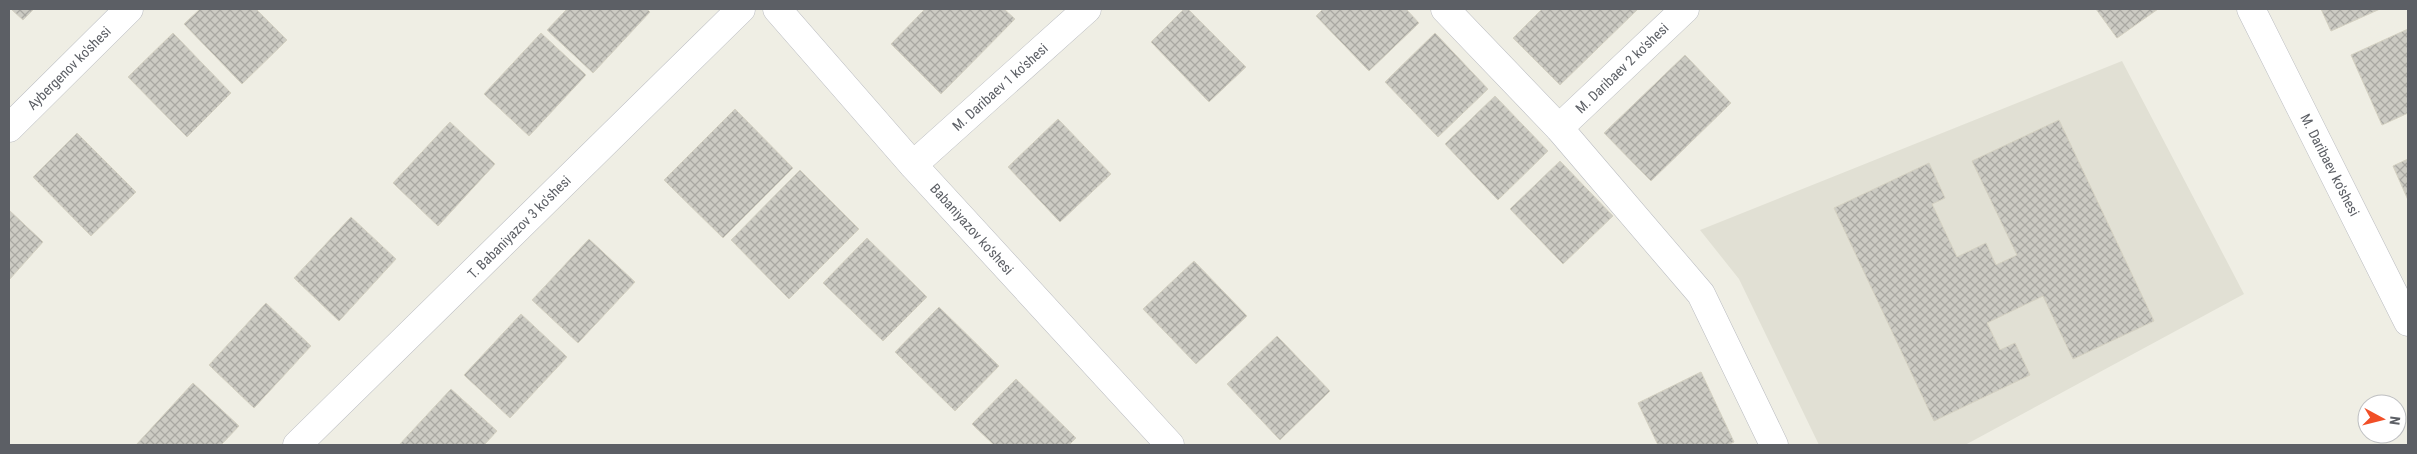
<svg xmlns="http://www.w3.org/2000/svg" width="2417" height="454" viewBox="0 0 2417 454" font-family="'Roboto Condensed',sans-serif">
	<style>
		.education { fill: #e1e0d4 }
		.building { fill: url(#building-cross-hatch); stroke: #d4d1c2 }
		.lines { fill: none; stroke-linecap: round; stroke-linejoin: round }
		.minor-casing { stroke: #b9bbc0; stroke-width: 29 }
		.minor { stroke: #fff; stroke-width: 28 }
		.labels { text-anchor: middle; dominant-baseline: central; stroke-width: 4.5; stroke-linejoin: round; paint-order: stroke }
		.street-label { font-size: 14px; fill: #5c5f65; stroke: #fff }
	</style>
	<defs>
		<pattern id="building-cross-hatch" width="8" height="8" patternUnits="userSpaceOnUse" patternTransform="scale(1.25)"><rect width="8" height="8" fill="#cccbc3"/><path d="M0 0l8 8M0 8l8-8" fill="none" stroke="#a9a8a2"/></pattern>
	</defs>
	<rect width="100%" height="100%" fill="#efeee4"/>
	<!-- education -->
	<polygon class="education" points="2122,61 2244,294 1965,445 1819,445 1739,279 1700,230"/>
	<!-- building -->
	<g class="building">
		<polygon points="11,9 34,9 23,20"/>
		<polygon points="200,9 256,9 287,40 242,84 184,24"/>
		<polygon points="567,9 647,9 650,12 593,73 547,30"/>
		<polygon points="925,9 1004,9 1015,19 941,94 891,44"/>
		<polygon points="1184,9 1188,9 1246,67 1209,102 1151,42"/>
		<polygon points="1323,9 1406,9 1419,23 1369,71 1316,16"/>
		<polygon points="1542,9 1638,9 1560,85 1513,38"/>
		<polygon points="2096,9 2158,9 2117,38"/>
		<polygon points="2321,9 2380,9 2331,31"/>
		<polygon points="2408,29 2408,113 2382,125 2351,55"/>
		<polygon points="173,33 231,93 187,137 128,77"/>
		<polygon points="541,33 586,75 529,136 484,94"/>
		<polygon points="1435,33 1488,89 1438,137 1385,82"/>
		<polygon points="1685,55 1731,103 1651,181 1604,133"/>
		<polygon points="1495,96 1548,151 1498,200 1445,144"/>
		<polygon points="735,109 793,168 723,238 664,180"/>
		<polygon points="1058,119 1111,174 1060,222 1008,167"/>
		<polygon points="2059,120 2154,321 2073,359 2043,296 1987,323 2000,350 2015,343 2030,375 1934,421 1834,208 1929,163 1945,198 1932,204 1957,257 1986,243 1996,265 2017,255 1972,161"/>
		<polygon points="450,122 495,164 438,226 393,183"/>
		<polygon points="77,133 136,192 91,236 33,177"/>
		<polygon points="2408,159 2408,200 2393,166"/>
		<polygon points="1560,161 1613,216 1563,264 1510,209"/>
		<polygon points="800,170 859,229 789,299 731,240"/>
		<polygon points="9,210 43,242 9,280"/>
		<polygon points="351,217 396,259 339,321 294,278"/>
		<polygon points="867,238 927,297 883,341 823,283"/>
		<polygon points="589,239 635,282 578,343 532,300"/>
		<polygon points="1194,261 1247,316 1196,364 1143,309"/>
		<polygon points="266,303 311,346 254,408 209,365"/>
		<polygon points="939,307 999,366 955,411 895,352"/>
		<polygon points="521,314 567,357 510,418 464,375"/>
		<polygon points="1277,336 1330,391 1280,440 1227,384"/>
		<polygon points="1701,372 1734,442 1727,445 1658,445 1638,403"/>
		<polygon points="1016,379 1076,438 1069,445 994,445 972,424"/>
		<polygon points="193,383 239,426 221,445 136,445"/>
		<polygon points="451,389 497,431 484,445 399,445"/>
	</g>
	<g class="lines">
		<defs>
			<g id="minor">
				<polyline points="777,9 913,165 1170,445"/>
				<polyline points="1445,9 1559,128 1701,294 1774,445"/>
				<polyline points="2251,9 2408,322"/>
				<polyline points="9,128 129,9"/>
				<polyline points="1559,128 1685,9"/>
				<polyline points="913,165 1087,9"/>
				<polyline points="297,445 741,9"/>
			</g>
		</defs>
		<!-- minor casing -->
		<use href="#minor" class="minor-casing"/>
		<!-- minor -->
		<use href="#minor" class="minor"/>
	</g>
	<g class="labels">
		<!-- street labels -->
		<g class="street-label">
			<text transform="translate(69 68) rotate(-45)">Aybergenov ko'shesi</text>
			<text transform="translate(1622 68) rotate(-44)">M. Daribaev 2 ko'shesi</text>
			<text transform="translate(1000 87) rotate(-42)">M. Daribaev 1 ko'shesi</text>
			<text transform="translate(2330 165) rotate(63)">M. Daribaev ko'shesi</text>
			<text transform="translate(519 227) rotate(-45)">T. Babaniyazov 3 ko'shesi</text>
			<text transform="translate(972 229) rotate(48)">Babaniyazov ko‘shesi</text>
		</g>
	</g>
	<!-- border -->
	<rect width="2417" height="454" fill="none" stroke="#5c5f65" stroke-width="20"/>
	<!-- north arrow -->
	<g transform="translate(2382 419) rotate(97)"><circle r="24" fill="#ffffff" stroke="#bebfc1"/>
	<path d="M0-4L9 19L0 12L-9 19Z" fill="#f14f27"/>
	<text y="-8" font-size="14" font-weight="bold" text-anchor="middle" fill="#5c5f65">N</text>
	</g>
</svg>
